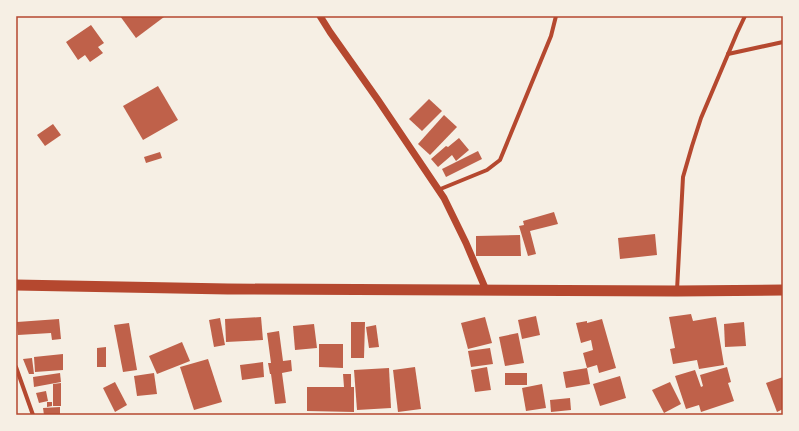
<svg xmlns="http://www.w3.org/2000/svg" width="799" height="431" viewBox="0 0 799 431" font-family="'IBM Plex Sans',sans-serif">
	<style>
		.building { fill: #bf614a }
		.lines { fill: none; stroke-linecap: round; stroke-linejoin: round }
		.minor { stroke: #b5482f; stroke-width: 4 }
		.tertiary { stroke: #b5482f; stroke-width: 7 }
		.trunk { stroke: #b5482f; stroke-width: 11 }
		.neatline { fill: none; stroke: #b5482f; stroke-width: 1.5 }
	</style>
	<rect width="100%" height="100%" fill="#f6efe4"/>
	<!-- building -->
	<g class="building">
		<polygon points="120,16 163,16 164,17 136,38"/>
		<polygon points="91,25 104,43 98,47 103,53 90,62 85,55 78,60 66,42"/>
		<polygon points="158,86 178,120 143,140 123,106"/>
		<polygon points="429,99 442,111 422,131 409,119"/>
		<polygon points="444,115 457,127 430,155 418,144"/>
		<polygon points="53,124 61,135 45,146 37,135"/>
		<polygon points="459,138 469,150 456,161 452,155 438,167 431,159 446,146 448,147"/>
		<polygon points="478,151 482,159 446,177 442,169"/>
		<polygon points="160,152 162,158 146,163 144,157"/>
		<polygon points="554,212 558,224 530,231 536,254 528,256 519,226 524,225 523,221"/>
		<polygon points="655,234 657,255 620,259 618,238"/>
		<polygon points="520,235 521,256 476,256 476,236"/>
		<polygon points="691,314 693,321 716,317 724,365 699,369 697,360 673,364 670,349 675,348 669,317"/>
		<polygon points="536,316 540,335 522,339 518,320"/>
		<polygon points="261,317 263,340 226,342 225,319"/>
		<polygon points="485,317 492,343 468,349 461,323"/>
		<polygon points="220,318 225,345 214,347 209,320"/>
		<polygon points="59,319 61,339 52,340 51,333 18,335 17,322"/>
		<polygon points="602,319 616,368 599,373 597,365 587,368 590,384 566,388 563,372 587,368 583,353 593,350 591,340 581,343 576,323 587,321 587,323"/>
		<polygon points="351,322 365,322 364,358 351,358"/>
		<polygon points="744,322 746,346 725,347 724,324"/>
		<polygon points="129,323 137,370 123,372 114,325"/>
		<polygon points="314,324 317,348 295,350 293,326"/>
		<polygon points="376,325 379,347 369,348 366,327"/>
		<polygon points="279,331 283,361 291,360 292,371 282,373 286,403 275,404 271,374 270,374 268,363 271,363 267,333"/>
		<polygon points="518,333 524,363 505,366 499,337"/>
		<polygon points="182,342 190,361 157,374 149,356"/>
		<polygon points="319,344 343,344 343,368 319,367"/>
		<polygon points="106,347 106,367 97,367 97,348"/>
		<polygon points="490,348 493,364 471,367 468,351"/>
		<polygon points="63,354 63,370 35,372 34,357"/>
		<polygon points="32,358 34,374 29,374 23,359"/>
		<polygon points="208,359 222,402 194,410 180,367"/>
		<polygon points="263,362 264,377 242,380 240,365"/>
		<polygon points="415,367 421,409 398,412 393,370"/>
		<polygon points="487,367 491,390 475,392 471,370"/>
		<polygon points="727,367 731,382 728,383 734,401 701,412 699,405 686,409 675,376 695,370 701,387 703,386 700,375"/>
		<polygon points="389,368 391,408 357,410 354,370"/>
		<polygon points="60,373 61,382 34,387 33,377"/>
		<polygon points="154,373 157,394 137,396 134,376"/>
		<rect x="505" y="373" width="22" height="12"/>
		<polygon points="343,374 351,374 351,387 354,387 354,412 307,411 307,387 344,387"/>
		<polygon points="620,376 626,398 600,406 593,384"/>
		<polygon points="783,377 783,409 777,412 766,383"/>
		<polygon points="115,382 127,405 115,412 103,388"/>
		<polygon points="670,382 681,404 664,413 652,390"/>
		<polygon points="61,383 61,406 53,406 53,384"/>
		<polygon points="542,384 546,408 526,411 522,388"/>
		<polygon points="46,391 48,401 39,403 36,393"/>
		<polygon points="570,398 571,410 551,412 550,400"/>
		<polygon points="47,402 52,402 52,406 47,407"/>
		<polygon points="60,407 60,414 44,415 43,408"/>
	</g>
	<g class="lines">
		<!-- minor -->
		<g class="minor">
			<polyline points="728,54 783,42"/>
			<polyline points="438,190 487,170 500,160 551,36 556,16"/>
			<polyline points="677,290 683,177 692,146 701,118 737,33 745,16"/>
			<polyline points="16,367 33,415"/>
		</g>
		<!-- tertiary -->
		<polyline class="tertiary" points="320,16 330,32 378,100 444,198 466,243 486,290"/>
		<!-- trunk -->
		<polyline class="trunk" points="16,285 228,289 677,291 783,290"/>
	</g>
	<!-- border -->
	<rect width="799" height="431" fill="none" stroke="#f6efe4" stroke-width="34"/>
	<rect x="17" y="17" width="765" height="397" class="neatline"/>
</svg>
